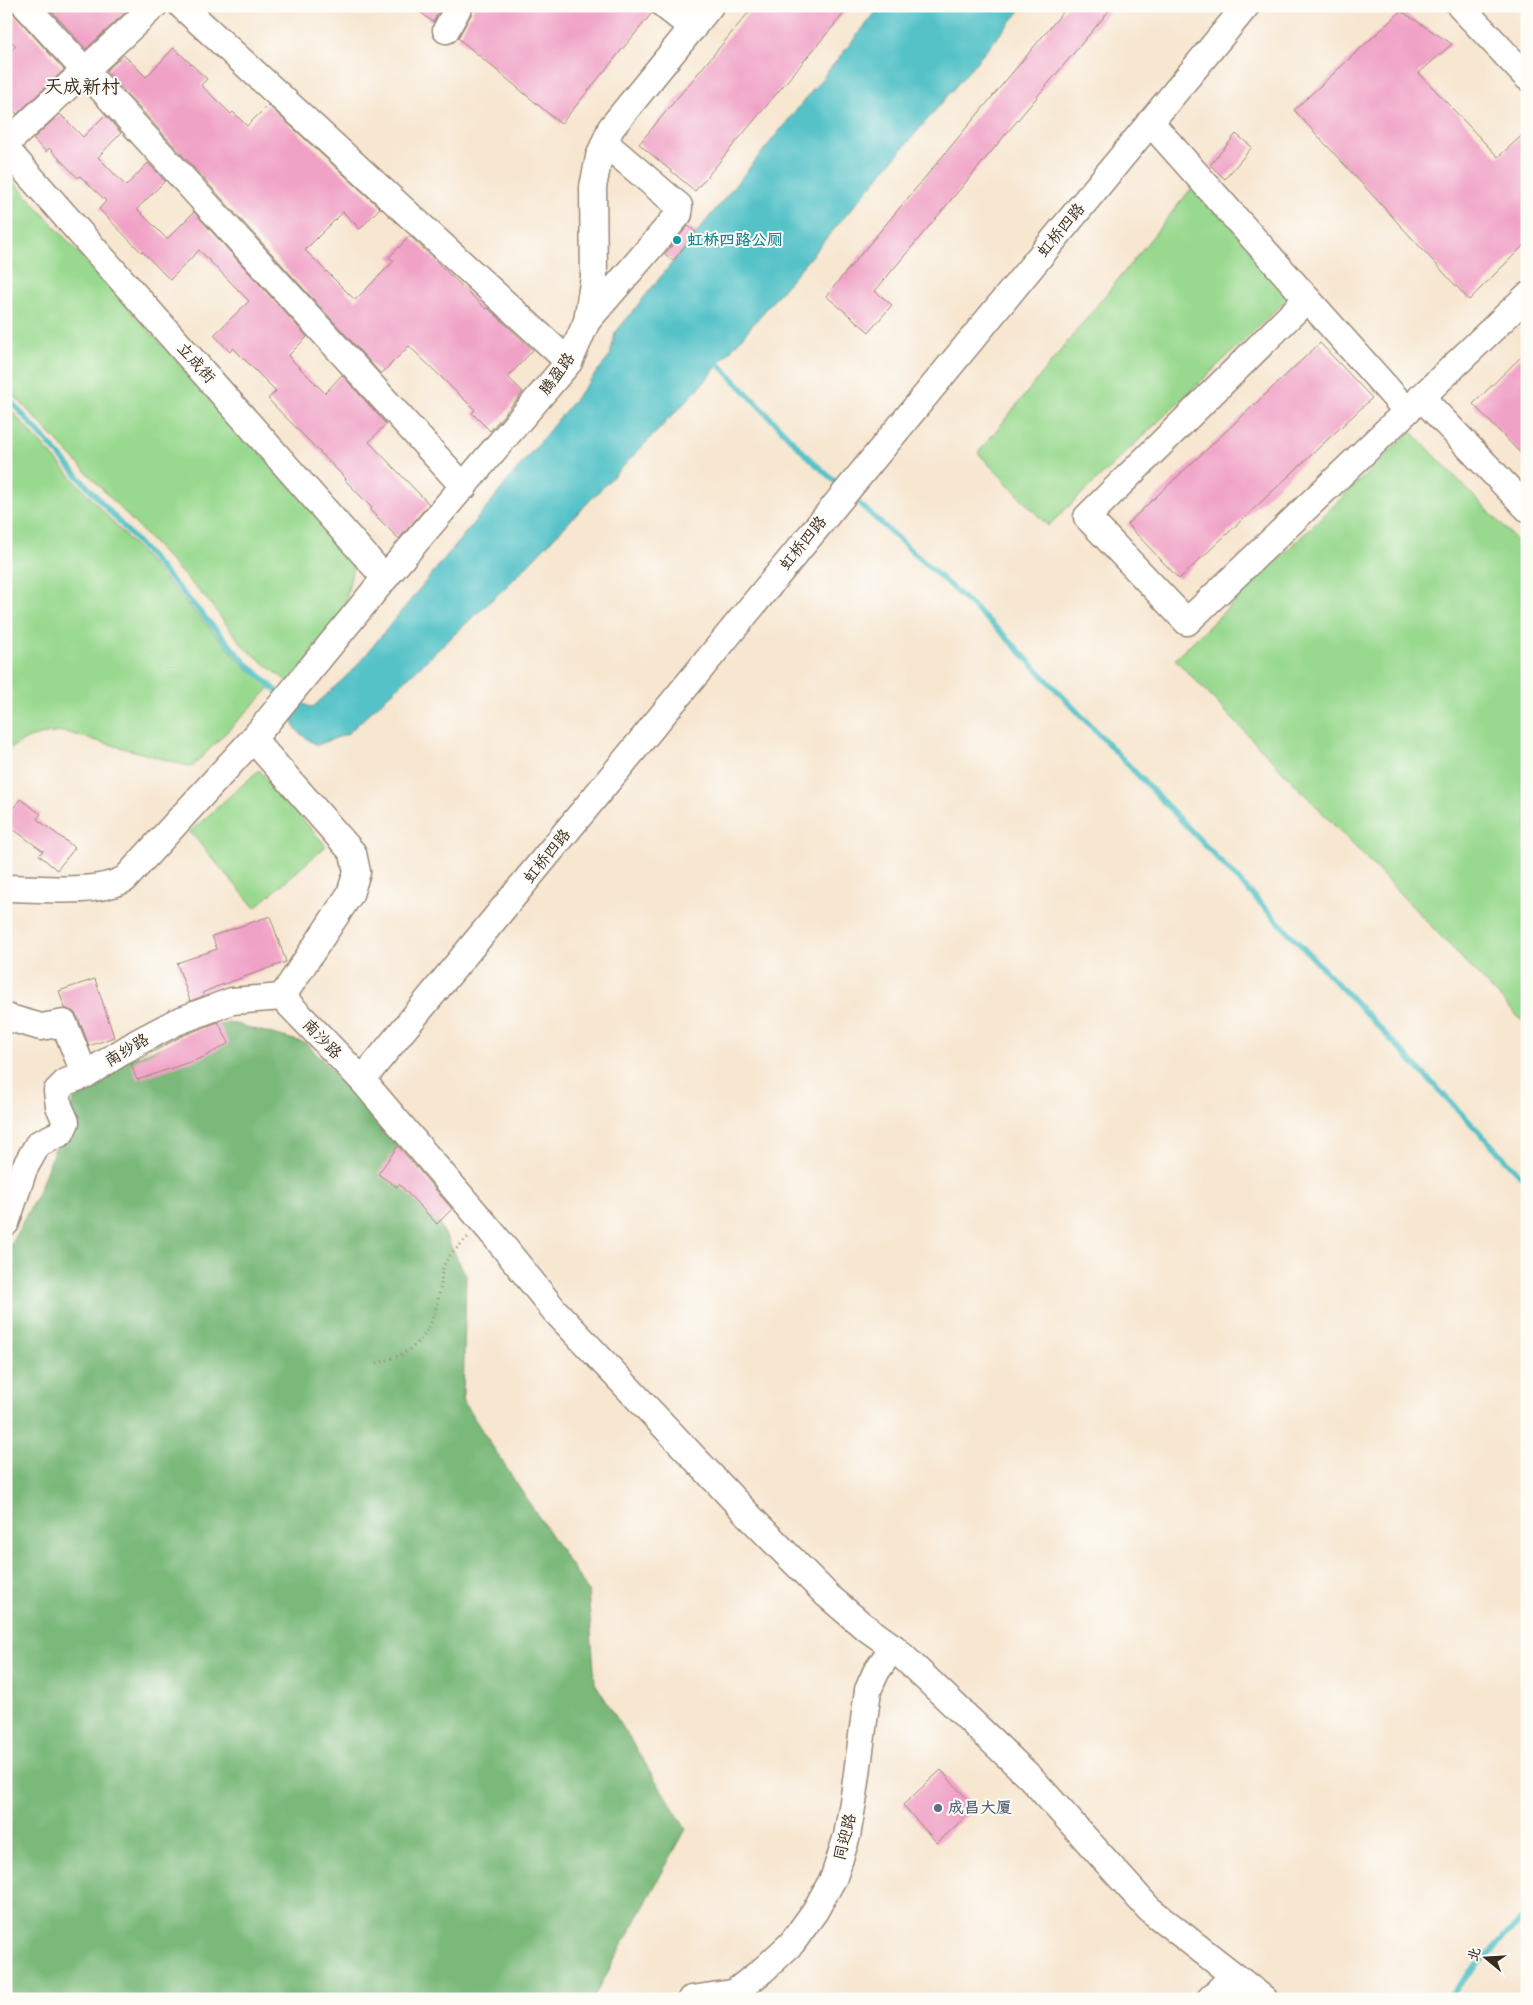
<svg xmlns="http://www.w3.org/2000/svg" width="1533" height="2005" viewBox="0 0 1533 2005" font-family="'Architects Daughter','LXGW WenKai TC',sans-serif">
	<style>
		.green { fill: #99d98f; stroke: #6a8256 }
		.forest { fill: #7ab97a; stroke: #5a724c }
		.water { fill: #54c2c8; stroke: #487673 }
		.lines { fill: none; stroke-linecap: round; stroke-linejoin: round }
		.stream { stroke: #54c2c8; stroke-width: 5.5 }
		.building { fill: #f0a1c6 }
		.minor-casing { stroke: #987; stroke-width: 29 }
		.path { stroke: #987; stroke-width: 3; stroke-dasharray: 1 4; stroke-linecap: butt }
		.minor { stroke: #fff; stroke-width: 26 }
		.culture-dot { fill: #0f9aa8; stroke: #fdfcf7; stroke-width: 2 }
		.service-dot { fill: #5c6f8a; stroke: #fdfcf7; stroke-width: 2 }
		.labels { text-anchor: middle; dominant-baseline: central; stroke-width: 4; stroke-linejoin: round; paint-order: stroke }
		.street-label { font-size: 16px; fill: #3b2a1e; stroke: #fdfcf7 }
		.culture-label { font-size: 16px; font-weight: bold; fill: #0d838f; stroke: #fdfcf7; text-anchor: start }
		.service-label { font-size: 16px; font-weight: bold; fill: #4e5e75; stroke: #fdfcf7; text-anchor: start }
		.quarter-label { font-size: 19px; fill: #3b2a1e; stroke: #fdfcf7 }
	</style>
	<rect width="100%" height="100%" fill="#fdfcf7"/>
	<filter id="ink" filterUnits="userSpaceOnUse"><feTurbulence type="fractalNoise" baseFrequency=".02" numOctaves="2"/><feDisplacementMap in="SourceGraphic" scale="10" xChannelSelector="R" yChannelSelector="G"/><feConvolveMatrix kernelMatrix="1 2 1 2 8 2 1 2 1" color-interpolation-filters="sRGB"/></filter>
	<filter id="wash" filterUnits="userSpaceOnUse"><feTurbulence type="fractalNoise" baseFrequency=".0096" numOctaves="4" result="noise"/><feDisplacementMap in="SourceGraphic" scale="20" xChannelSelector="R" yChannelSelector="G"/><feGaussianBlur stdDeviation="1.12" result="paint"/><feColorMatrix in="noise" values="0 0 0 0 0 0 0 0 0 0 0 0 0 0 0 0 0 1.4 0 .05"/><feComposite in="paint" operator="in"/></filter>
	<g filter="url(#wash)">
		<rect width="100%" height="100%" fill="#f7e6d0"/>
		<!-- green -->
		<g class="green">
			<polygon points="6,173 355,557 342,619 289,683 244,647 208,601 6,387"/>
			<polygon points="1195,184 1293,294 1048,526 978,453"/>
			<path d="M6,405L246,668L273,685L192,767L65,732C39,734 28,736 6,751Z"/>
			<polygon points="1411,431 1527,551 1527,1026 1175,659"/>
			<polygon points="259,770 326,846 255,908 190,832"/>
		</g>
		<!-- forest -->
		<polygon class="forest" points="228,1022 306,1043 392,1133 466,1275 463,1401 524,1495 588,1591 595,1683 686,1829 593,1999 6,1999 6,1253 37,1195 74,1100 120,1063"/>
		<!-- water -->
		<path class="water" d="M881,6H1024L698,389L511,582L347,734L317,745C300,735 291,729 291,708L296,700L312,708L355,668L610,356L615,333Z"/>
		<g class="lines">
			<!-- stream -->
			<g class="stream">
				<polyline points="714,359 808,457 841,487"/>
				<polyline points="6,396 245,662 281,695"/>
				<polyline points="852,497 1003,634 1527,1182"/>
				<polyline points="1446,1999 1527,1913"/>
			</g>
		</g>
		<g id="blocks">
			<!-- building -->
			<g class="building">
				<polygon points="47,6 132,6 86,49"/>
				<polygon points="412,6 442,6 433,22"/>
				<polygon points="474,6 650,6 652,13 561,124 458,38 472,13"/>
				<polygon points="754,6 850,6 695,191 639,144"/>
				<polygon points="1068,6 1113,6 875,291 892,305 869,332 826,296"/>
				<polygon points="1401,11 1452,44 1419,73 1498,157 1527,131 1527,242 1469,300 1294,110"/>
				<polygon points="13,13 64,70 17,114 6,103 6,55 16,46 6,36 6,19"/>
				<polygon points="174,48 207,79 201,85 231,114 233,112 247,126 268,105 380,208 360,229 343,212 305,250 355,300 394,261 389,257 410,236 486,309 488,308 533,350 508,377 523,392 490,431 472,413 475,410 409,346 381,374 106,71 124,55 146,77"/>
				<polygon points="60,114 83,137 105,115 121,133 98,157 126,186 148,163 165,181 137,209 167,239 194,212 307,337 288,356 325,393 342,375 386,424 369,442 429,504 399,539 370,510 372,508 345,480 346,479 268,399 276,391 233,348 230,352 214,335 249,301 199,250 170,280 142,251 141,252 99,209 106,201 80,176 78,178 49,148 46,152 33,139"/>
				<polygon points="1236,134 1252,147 1225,179 1210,165"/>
				<polygon points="688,226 696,232 673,261 665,254"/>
				<polygon points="1320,343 1372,398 1179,579 1127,524"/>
				<polygon points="1527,351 1527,460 1473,404"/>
				<polygon points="20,799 41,814 37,819 75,848 57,870 39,855 43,851 6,824 6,818"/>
				<polygon points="270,916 286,962 216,987 202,993 204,996 190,1001 177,963 217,949 212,936"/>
				<polygon points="95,979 114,1037 89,1046 78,1017 74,1012 65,1008 59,991"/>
				<polygon points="218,1022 229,1043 204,1057 137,1080 131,1064 182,1036"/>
				<polygon points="398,1146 452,1209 437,1224 399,1184 397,1187 378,1174"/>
				<polygon points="941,1770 975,1808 937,1843 903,1805"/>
			</g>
		</g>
	</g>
	<g filter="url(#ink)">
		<use href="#blocks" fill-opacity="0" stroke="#987" stroke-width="1"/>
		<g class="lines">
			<defs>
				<g id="minor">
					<polyline points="26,6 464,487"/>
					<polyline points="182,6 569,362"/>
					<polyline points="665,6 693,28"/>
					<polyline points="1460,6 1527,77"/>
					<polyline points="446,30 459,6"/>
					<polyline points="1150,122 1407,411"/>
					<polyline points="605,143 679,206"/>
					<polyline points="6,144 154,6"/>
					<polyline points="6,149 385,578"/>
					<polyline points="1307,299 1087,517 1187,622 1527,296"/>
					<polyline points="587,321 679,214"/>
					<polyline points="1421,397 1527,508"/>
					<polyline points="253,739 353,853 357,872 350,894 282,997"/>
					<path d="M6,888C41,888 95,895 125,879L253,739L385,578L569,362L587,321L594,277L593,187L599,157L611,128L710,6"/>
					<polyline points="282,997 362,1080 494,1235 555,1311 755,1522 827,1595 862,1625 893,1647 1031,1778 1149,1909 1264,1999"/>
					<polyline points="6,1017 41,1027 64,1023 85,1075"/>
					<polyline points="362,1080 1246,6"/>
					<polyline points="6,1223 24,1169 38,1144 61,1133 66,1122 59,1106 57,1091 66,1082 85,1075 138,1042 176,1022 232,1001 282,997"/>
					<polyline points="691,1999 732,1993"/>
					<polyline points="726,1999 763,1970 792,1943 815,1911 834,1877 847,1836 854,1796 868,1690 876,1672 893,1647"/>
					<polyline points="1210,1999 1233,1976"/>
				</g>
			</defs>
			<!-- minor casing -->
			<use href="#minor" class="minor-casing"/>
			<!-- path -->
			<path class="path" d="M377,1363C420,1352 432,1332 440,1290C442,1282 441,1270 445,1263C449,1254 461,1245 468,1237"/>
			<!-- minor -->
			<use href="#minor" class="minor"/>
		</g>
	</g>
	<!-- markers -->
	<circle class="culture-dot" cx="677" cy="240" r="5"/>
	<circle class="service-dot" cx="938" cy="1808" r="5"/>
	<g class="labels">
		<!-- street labels -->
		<g class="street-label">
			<text transform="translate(1061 230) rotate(-50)">虹桥四路</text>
			<text transform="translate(196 363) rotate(48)">立成街</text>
			<text transform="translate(557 374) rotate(-54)">腾盈路</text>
			<text transform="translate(803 543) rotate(-51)">虹桥四路</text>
			<text transform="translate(547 856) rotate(-51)">虹桥四路</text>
			<text transform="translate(322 1039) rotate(46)">南沙路</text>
			<text transform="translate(127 1050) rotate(-31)">南纱路</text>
			<text transform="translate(845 1837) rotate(-76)">同迎路</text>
		</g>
		<!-- culture labels -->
		<g class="culture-label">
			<text x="687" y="240">虹桥四路公厕</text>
		</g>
		<!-- service labels -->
		<g class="service-label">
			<text x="948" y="1808">成昌大厦</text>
		</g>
		<!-- quarter labels -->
		<g class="quarter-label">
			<text x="82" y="87">天成新村</text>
		</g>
	</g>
	<!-- margin -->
	<rect width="1533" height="2005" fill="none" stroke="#fdfcf7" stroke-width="25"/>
	<!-- north arrow -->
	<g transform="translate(1486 1958) rotate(288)" stroke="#fdfcf7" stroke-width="4" paint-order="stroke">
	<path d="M0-4L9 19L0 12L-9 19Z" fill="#3b2a1e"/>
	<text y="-8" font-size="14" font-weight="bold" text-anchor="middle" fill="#3b2a1e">北</text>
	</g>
</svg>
